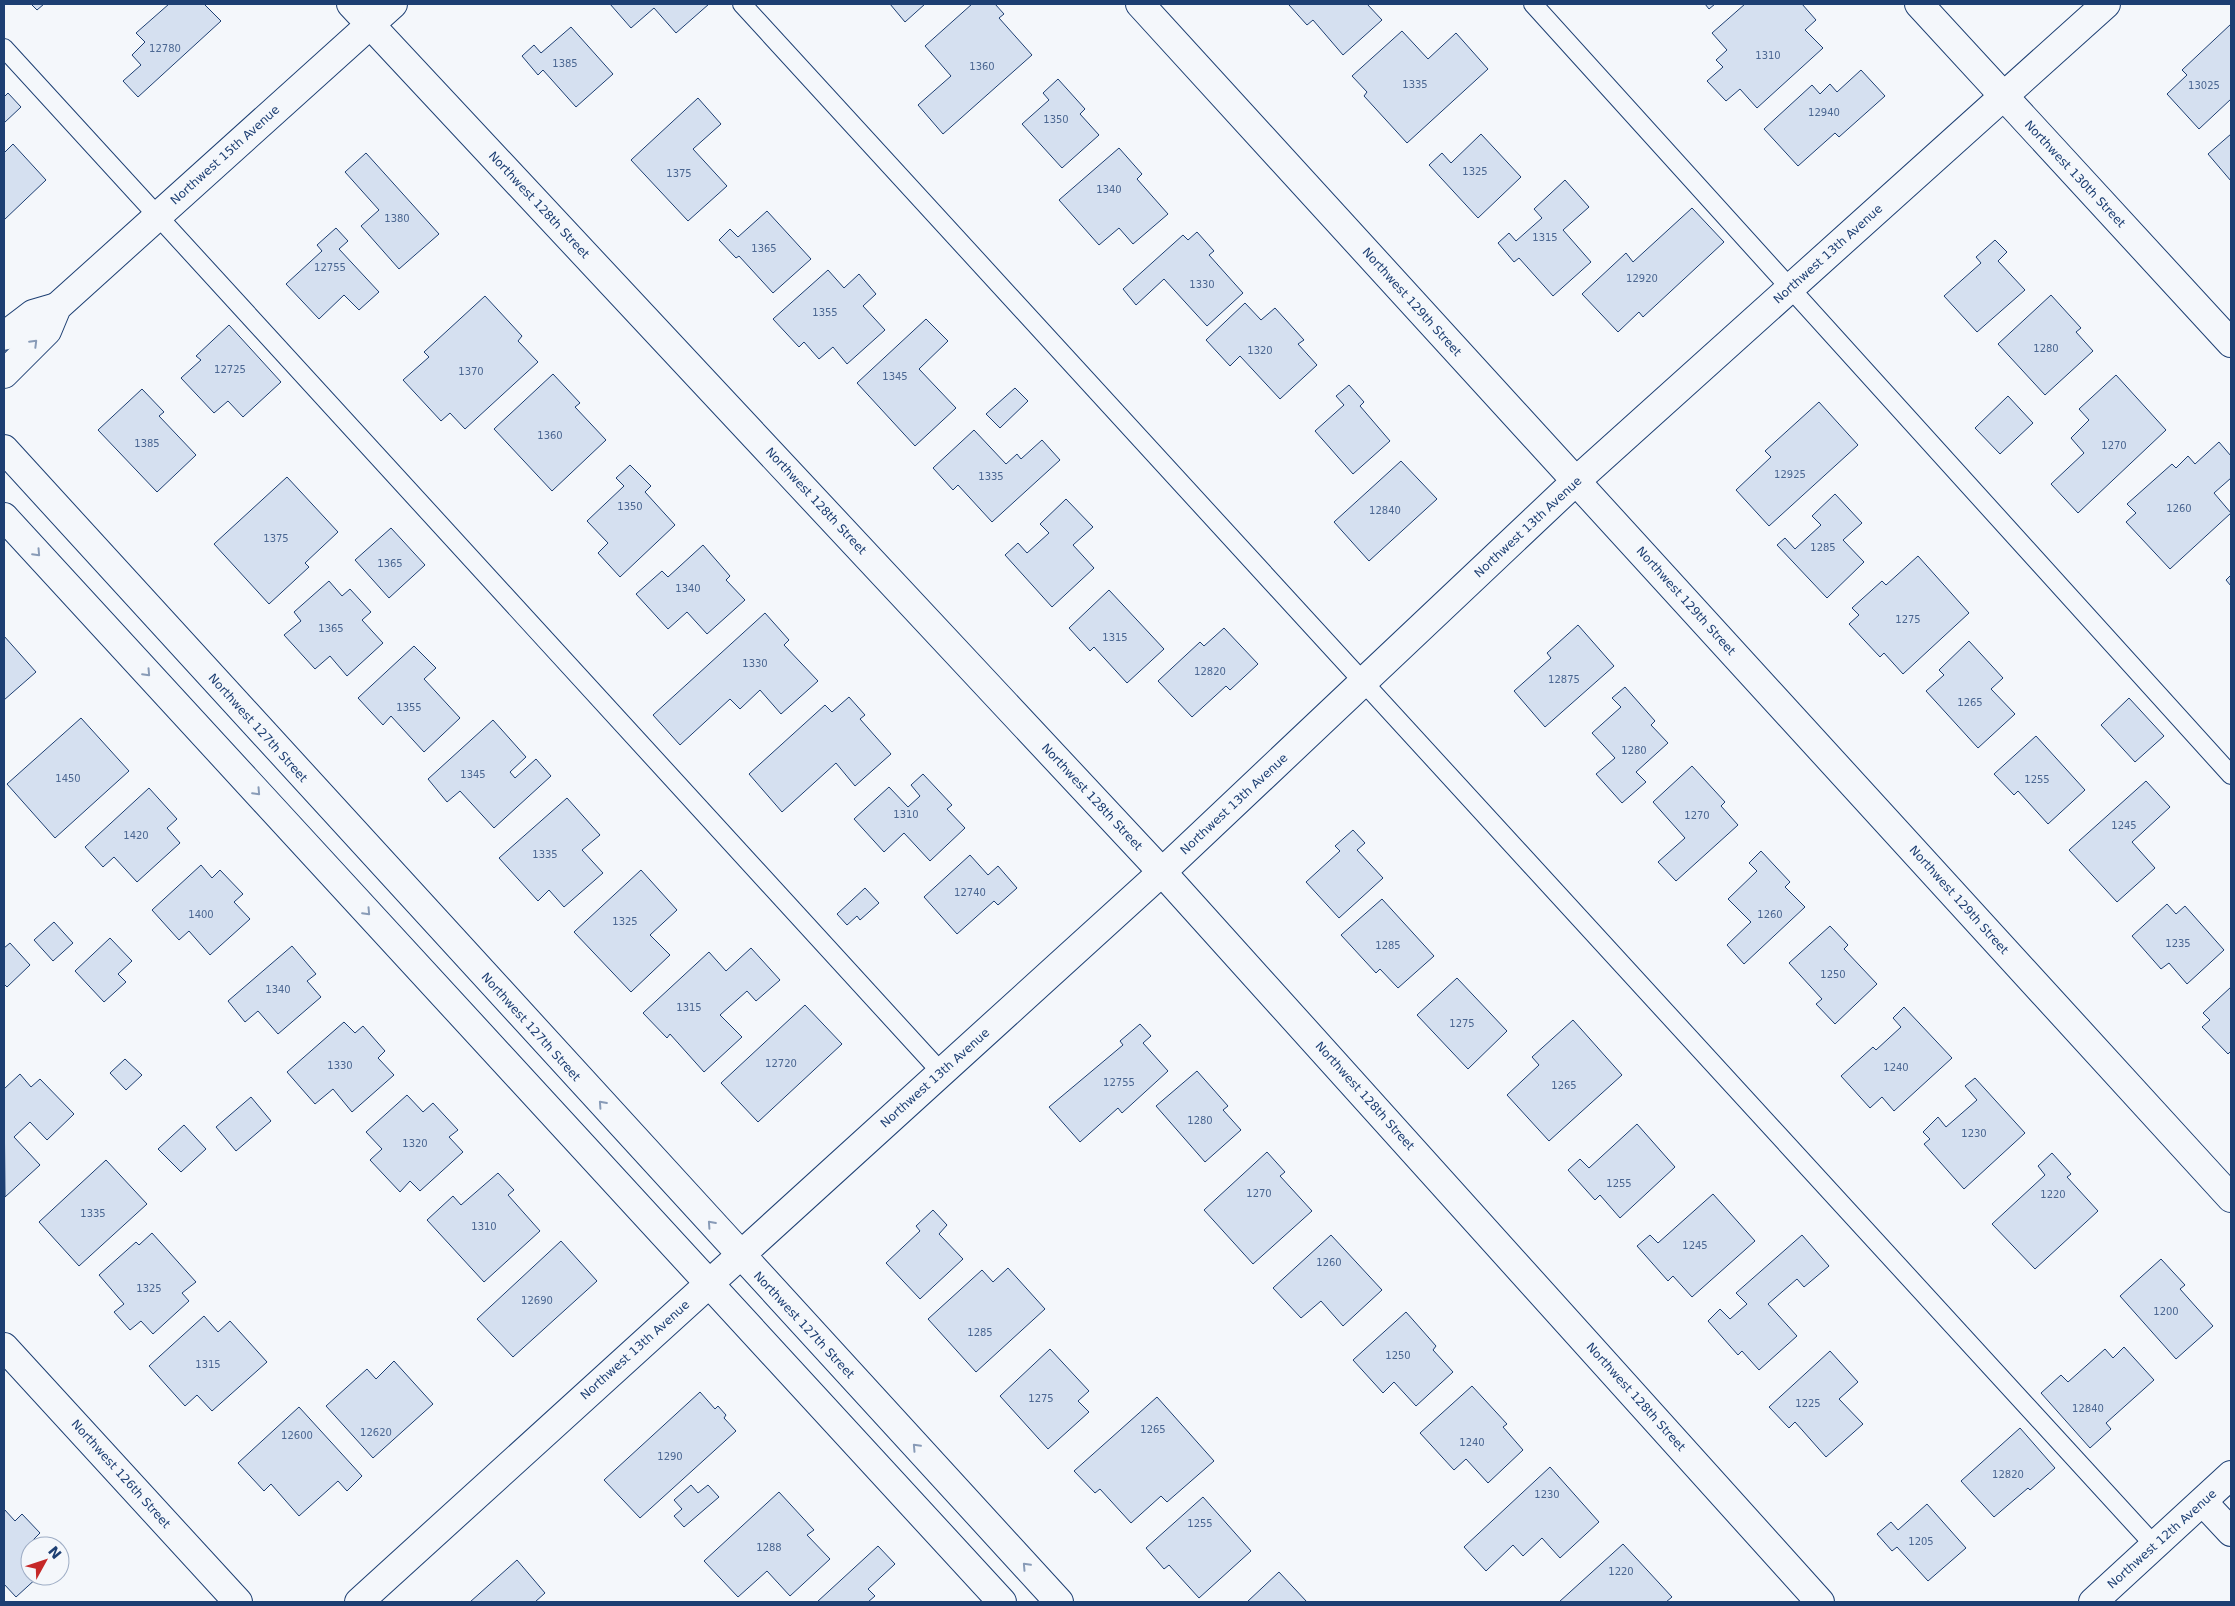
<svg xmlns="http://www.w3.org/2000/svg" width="2235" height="1606" viewBox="0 0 2235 1606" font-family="'DejaVu Sans',sans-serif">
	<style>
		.building { fill: #d5e0f0; stroke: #1d3f73 }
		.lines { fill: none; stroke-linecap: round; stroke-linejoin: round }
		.service-casing { stroke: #1d3f73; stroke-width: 20 }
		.minor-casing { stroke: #1d3f73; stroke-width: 30 }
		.tertiary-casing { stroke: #1d3f73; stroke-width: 30 }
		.service { stroke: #f4f7fb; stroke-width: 18 }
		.minor { stroke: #f4f7fb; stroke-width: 28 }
		.tertiary { stroke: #f4f7fb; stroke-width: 28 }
		.oneway { stroke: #889bb7 }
		.labels { text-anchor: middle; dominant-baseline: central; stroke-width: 4; stroke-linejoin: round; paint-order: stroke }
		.number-label { font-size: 10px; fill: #4b6792 }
		.street-label { font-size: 12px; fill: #1d3f73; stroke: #f4f7fb }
	</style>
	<rect width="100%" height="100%" fill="#f4f7fb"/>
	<!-- building -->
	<g class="building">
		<polygon points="31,4 44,4 37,10"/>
		<polygon points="169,4 204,4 221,21 138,97 123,81 141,65 132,55 145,42 136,33"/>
		<polygon points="610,4 709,4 676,33 654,8 631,28"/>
		<polygon points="890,4 925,4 905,22"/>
		<polygon points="972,4 995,4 1004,14 999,18 1032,55 943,134 918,105 951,76 925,46"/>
		<polygon points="1291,4 1367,4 1382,20 1343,55 1313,20 1307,25 1289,5"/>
		<polygon points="1705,4 1715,4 1709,9"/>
		<polygon points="1745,4 1802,4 1816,20 1805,30 1823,48 1757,108 1740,89 1726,101 1707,81 1723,67 1716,60 1727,50 1712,33"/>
		<polygon points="2231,24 2231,99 2199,129 2167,94 2187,75 2182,70"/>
		<polygon points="571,27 613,74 576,107 543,70 538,75 522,56 534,45 541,53"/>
		<polygon points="1402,31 1428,59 1456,33 1488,69 1407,143 1364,96 1367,92 1352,76"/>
		<polygon points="1861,70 1885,96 1839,137 1835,133 1798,166 1764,129 1812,85 1820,94 1830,84 1837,92"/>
		<polygon points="1058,79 1085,109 1080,114 1099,135 1062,168 1022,124 1049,100 1043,93"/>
		<polygon points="8,93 21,107 4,123 4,97"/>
		<polygon points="698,98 721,124 693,149 727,186 688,221 631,160"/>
		<polygon points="1481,134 1521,177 1478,218 1429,165 1442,153 1451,163"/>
		<polygon points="2231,134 2231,181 2208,154"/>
		<polygon points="13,144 46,180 4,220 4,153"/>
		<polygon points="1119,148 1142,174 1137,179 1168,214 1133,244 1119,228 1099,245 1059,200"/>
		<polygon points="366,153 439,234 399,269 361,226 379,210 345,172"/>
		<polygon points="1565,180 1589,207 1563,230 1591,262 1553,296 1519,258 1514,262 1498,243 1509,233 1516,241 1542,218 1534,209"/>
		<polygon points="1692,208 1724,242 1643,317 1639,312 1618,332 1582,294 1626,253 1633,262"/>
		<polygon points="767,211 811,259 773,293 739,256 736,258 719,240 730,229 738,237"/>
		<polygon points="336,228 348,241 339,249 379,292 359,310 344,295 319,319 286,284 322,251 317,245"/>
		<polygon points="1197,232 1214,251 1209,255 1243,293 1207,326 1164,279 1136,305 1123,289 1183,235 1188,240"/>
		<polygon points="1995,240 2007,252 1998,261 2025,290 1977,332 1944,296 1981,263 1976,257"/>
		<polygon points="828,270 844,288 859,274 876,294 863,306 885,330 847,364 833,347 819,359 804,342 799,347 773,319"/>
		<polygon points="2051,295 2081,328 2076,332 2093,351 2045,395 1998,344"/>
		<polygon points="485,296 522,336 518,341 538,362 465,429 450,413 441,421 403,380 429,357 424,352"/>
		<polygon points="1245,303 1261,320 1275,308 1304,340 1298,344 1317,365 1280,399 1240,356 1230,366 1206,340"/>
		<polygon points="926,319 948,341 919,369 956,408 915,446 857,383"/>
		<polygon points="229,325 281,382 243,417 228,401 214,413 181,378 201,360 196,356"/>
		<polygon points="553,374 580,403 575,407 606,440 552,491 494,429"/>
		<polygon points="2116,375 2166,430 2078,513 2051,484 2084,453 2071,438 2089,420 2079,409"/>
		<polygon points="1349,385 1364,402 1360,406 1390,441 1353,474 1315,431 1344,405 1336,396"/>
		<polygon points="1015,388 1028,401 1000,428 986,414"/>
		<polygon points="142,389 164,412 159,416 196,455 157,492 98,430"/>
		<polygon points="2008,396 2033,423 2000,454 1975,428"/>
		<polygon points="1819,402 1858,445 1769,526 1736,490 1771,457 1765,451"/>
		<polygon points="974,430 1006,464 1017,454 1021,459 1042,440 1060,460 992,522 958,485 953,490 933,468"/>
		<polygon points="2219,442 2231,456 2231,478 2214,493 2231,513 2170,569 2126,522 2136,513 2127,504 2172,464 2176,468 2188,456 2195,464"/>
		<polygon points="1401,461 1437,499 1369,561 1334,522"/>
		<polygon points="630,465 651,486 645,492 675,525 620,577 598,553 608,543 587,521 624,486 616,478"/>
		<polygon points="287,477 338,532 305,563 309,567 269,604 214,544"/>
		<polygon points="1835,494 1862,523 1843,540 1864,562 1827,598 1777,545 1785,538 1795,549 1821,525 1812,516"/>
		<polygon points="1066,499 1093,527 1073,545 1094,568 1052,607 1005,555 1018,543 1027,553 1049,533 1040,524"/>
		<polygon points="391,528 425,565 389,598 355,560"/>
		<polygon points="703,545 730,576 726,580 745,600 707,634 687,612 668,629 636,594 662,571 668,577"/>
		<polygon points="1918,556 1969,613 1903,674 1884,653 1880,657 1849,624 1859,615 1852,608 1882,581 1886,585"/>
		<polygon points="2231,575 2231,586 2226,580"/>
		<polygon points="329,581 342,596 350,589 371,612 362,620 383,643 347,676 330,656 315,669 284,635 301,621 294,612"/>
		<polygon points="1109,590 1164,649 1127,683 1094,647 1090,651 1069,628"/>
		<polygon points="765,613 789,640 784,645 818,681 781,714 760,690 740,709 730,699 680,745 653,715"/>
		<polygon points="1578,625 1614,666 1545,727 1514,691 1551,658 1547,653"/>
		<polygon points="1224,628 1258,664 1230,690 1226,686 1192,717 1158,681 1200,642 1204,646"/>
		<polygon points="4,636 36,672 4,700"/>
		<polygon points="1969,641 2003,678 1991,689 2015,714 1978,748 1926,691 1944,675 1939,670"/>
		<polygon points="414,646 436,668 424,679 460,718 424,752 391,716 383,725 358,698"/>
		<polygon points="1625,687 1655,721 1651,725 1668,743 1636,772 1646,782 1622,803 1596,774 1615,758 1592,733 1621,707 1612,698"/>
		<polygon points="849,697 865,715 860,719 891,754 855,786 836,763 782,812 749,774 825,705 832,712"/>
		<polygon points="2129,698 2164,736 2135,762 2101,725"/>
		<polygon points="81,718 129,771 55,838 7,784"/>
		<polygon points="493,720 526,757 510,772 515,778 536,759 551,776 494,828 460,791 447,802 428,779"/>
		<polygon points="2036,736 2085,790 2048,824 2018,791 2014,795 1994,774"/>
		<polygon points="1692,766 1725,802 1721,806 1738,825 1676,881 1658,862 1685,838 1653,802"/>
		<polygon points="923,774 952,805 947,809 965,828 930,861 904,833 884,852 854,819 889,787 908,807 920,796 911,785"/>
		<polygon points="2146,781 2170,807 2132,842 2155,868 2117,902 2069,850"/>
		<polygon points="149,788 177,819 167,828 180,843 137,882 114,857 103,867 85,847"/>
		<polygon points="567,798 600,835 582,850 603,873 564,907 549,890 538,901 499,858"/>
		<polygon points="1353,830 1365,843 1357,850 1383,878 1339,918 1306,882 1340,851 1335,846"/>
		<polygon points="1761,851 1790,882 1785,887 1805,907 1744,964 1727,945 1751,922 1728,899 1757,871 1749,863"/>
		<polygon points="970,855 988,875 998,866 1017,888 998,905 994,901 957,934 924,897"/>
		<polygon points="201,865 212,878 220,870 243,894 234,902 250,919 210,955 189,931 179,940 152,910"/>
		<polygon points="641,870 677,910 650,935 670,955 631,992 574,932"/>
		<polygon points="865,888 879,903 860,920 857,916 847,925 837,914"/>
		<polygon points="1382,899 1434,956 1398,988 1380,969 1376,973 1341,935"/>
		<polygon points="2167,904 2176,914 2185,906 2224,950 2187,984 2169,963 2161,969 2132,936"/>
		<polygon points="54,922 73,943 53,961 34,940"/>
		<polygon points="1830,926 1848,945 1844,949 1877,984 1835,1024 1816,1004 1822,999 1789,963"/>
		<polygon points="110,938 132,961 118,974 126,982 104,1002 75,971"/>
		<polygon points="10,943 30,965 7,987 4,984 4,948"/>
		<polygon points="292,946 316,974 307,981 321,997 278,1034 258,1011 245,1022 228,1001"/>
		<polygon points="751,948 780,980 756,1001 747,991 720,1015 742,1037 704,1072 670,1034 667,1038 643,1013 709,952 726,971"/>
		<polygon points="1457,978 1507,1031 1468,1069 1417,1015"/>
		<polygon points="2231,987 2231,1051 2228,1054 2202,1027 2210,1020 2203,1013"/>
		<polygon points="805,1005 842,1044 758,1122 721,1083"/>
		<polygon points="1904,1007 1952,1058 1894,1111 1882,1097 1870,1108 1841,1076 1873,1047 1876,1050 1901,1027 1893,1018"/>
		<polygon points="1573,1020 1622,1075 1549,1141 1507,1095 1539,1065 1532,1057"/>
		<polygon points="344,1022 355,1033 363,1026 385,1051 378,1058 394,1075 352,1112 333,1089 315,1104 287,1072"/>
		<polygon points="1140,1024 1151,1036 1143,1043 1168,1071 1122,1113 1118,1108 1080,1142 1049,1107 1123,1045 1120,1041"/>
		<polygon points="125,1059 142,1075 126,1090 110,1073"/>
		<polygon points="1197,1071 1228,1106 1223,1110 1241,1130 1205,1162 1156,1106"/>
		<polygon points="20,1074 31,1087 40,1079 74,1114 47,1140 30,1122 14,1137 40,1165 5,1197 4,1089"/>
		<polygon points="1975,1078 2025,1133 1964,1189 1924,1144 1930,1139 1923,1132 1938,1117 1946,1127 1977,1100 1965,1086"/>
		<polygon points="407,1095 423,1112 433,1103 458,1130 449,1137 463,1152 420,1191 410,1181 400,1192 370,1160 382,1149 366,1132"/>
		<polygon points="251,1097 271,1121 236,1151 216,1127"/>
		<polygon points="1637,1124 1675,1167 1620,1218 1600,1195 1595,1200 1568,1170 1580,1159 1589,1168"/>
		<polygon points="184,1125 206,1149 181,1172 158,1149"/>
		<polygon points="1267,1152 1285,1172 1280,1176 1312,1211 1253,1264 1204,1210"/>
		<polygon points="2052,1153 2071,1174 2067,1177 2098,1211 2035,1269 1992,1224 2045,1175 2038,1166"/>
		<polygon points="106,1160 147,1204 79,1266 39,1222"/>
		<polygon points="498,1173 514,1190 508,1195 540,1231 484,1282 427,1220 453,1196 461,1205"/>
		<polygon points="1713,1194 1755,1241 1692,1297 1673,1276 1668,1281 1637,1246 1650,1235 1658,1243"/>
		<polygon points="933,1210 947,1225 939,1234 963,1259 920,1299 886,1263 920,1231 916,1226"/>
		<polygon points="152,1233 196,1282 182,1293 189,1301 153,1334 141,1321 130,1330 114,1312 124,1304 99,1275 136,1242 139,1245"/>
		<polygon points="1331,1235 1382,1290 1343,1326 1321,1301 1301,1318 1273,1288"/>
		<polygon points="1802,1235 1829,1266 1804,1287 1797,1279 1768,1304 1797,1336 1759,1370 1742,1351 1738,1355 1708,1321 1720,1309 1730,1319 1747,1304 1736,1293"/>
		<polygon points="561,1241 597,1281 513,1357 477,1319"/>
		<polygon points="2161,1259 2185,1285 2180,1289 2213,1326 2176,1359 2120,1296"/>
		<polygon points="1008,1268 1045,1309 976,1372 928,1319 982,1270 993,1282"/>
		<polygon points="1406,1312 1436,1346 1433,1350 1453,1372 1416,1406 1394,1382 1383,1393 1353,1360"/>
		<polygon points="204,1316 218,1332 230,1321 267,1362 212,1411 197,1395 185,1406 149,1366"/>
		<polygon points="2124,1347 2154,1380 2106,1423 2111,1429 2090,1448 2041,1393 2061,1375 2068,1382 2105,1349 2113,1358"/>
		<polygon points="1050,1349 1089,1391 1078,1401 1089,1412 1048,1449 1000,1396"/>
		<polygon points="1830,1351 1858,1382 1839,1399 1863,1424 1826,1457 1795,1422 1789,1428 1769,1407"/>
		<polygon points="394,1361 433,1404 373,1458 326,1406 367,1369 376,1379"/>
		<polygon points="1472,1386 1507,1424 1503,1427 1523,1450 1488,1483 1466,1459 1454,1470 1420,1433"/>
		<polygon points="700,1392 715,1409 718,1406 726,1415 724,1418 736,1431 640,1518 604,1480"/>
		<polygon points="1157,1397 1214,1461 1167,1502 1161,1496 1131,1523 1100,1489 1095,1493 1074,1471"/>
		<polygon points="299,1407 362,1476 347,1491 338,1481 299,1516 271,1484 264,1491 238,1463"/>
		<polygon points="2020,1428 2055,1468 2030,1490 2028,1488 1994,1517 1961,1481"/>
		<polygon points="1550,1467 1599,1522 1560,1558 1542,1538 1523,1556 1513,1545 1486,1571 1464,1547"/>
		<polygon points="691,1485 698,1493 708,1485 719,1497 684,1527 674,1516 682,1509 674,1500"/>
		<polygon points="779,1492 814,1530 807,1535 830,1559 790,1596 767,1571 738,1597 704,1561"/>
		<polygon points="1203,1497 1251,1551 1199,1598 1169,1565 1164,1569 1146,1548"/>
		<polygon points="1927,1504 1966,1548 1928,1581 1897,1547 1892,1551 1877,1534 1891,1522 1898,1530"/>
		<polygon points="4,1509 15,1521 22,1514 40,1533 32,1541 36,1546 30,1546 30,1576 39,1576 16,1597 4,1584"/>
		<polygon points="1623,1544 1672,1597 1666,1602 1559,1602"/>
		<polygon points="878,1546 895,1564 868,1589 875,1596 868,1602 817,1602"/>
		<polygon points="517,1560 545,1593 535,1602 470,1602"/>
		<polygon points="1279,1572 1307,1602 1247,1602"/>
	</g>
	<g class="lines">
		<defs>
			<g id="service">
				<polyline points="742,4 2155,1546"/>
				<polyline points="1533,4 2231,775"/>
				<polyline points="4,48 941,1072"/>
			</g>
			<g id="minor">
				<polyline points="351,4 1162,872 1820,1602"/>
				<polyline points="1140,4 2231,1198"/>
				<polyline points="1919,4 2231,343"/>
				<polyline points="4,336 33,314 57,307"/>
				<polyline points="4,374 47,331 57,307 393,4"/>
				<polyline points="4,1347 238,1602"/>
				<polyline points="2203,1502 2231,1532"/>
				<polyline points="359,1602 1162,872 1576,481 2106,4"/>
			</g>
			<g id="tertiary">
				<polyline points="4,449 1059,1602"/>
				<polyline points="4,517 1002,1602"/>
				<polyline points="2093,1602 2231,1475"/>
			</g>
		</defs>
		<!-- service casing -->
		<use href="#service" class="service-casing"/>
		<!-- minor casing -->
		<use href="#minor" class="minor-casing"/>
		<!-- tertiary casing -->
		<use href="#tertiary" class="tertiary-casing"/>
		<!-- service -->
		<use href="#service" class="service"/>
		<!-- minor -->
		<use href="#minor" class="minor"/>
		<!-- tertiary -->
		<use href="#tertiary" class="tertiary"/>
	</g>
	<!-- one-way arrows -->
	<defs><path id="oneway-chevron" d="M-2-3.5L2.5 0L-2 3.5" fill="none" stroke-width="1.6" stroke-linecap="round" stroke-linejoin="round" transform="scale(1.25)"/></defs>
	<g class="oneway">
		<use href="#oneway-chevron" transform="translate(34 343) rotate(-45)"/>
		<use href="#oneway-chevron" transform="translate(37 553) rotate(47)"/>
		<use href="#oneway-chevron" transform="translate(147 673) rotate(47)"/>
		<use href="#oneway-chevron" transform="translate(257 792) rotate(47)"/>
		<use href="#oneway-chevron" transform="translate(367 912) rotate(47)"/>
		<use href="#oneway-chevron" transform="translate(602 1104) rotate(-132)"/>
		<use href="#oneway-chevron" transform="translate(711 1224) rotate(-132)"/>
		<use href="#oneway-chevron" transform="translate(916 1447) rotate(-133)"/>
		<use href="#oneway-chevron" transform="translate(1026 1566) rotate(-133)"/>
	</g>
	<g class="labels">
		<!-- number labels -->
		<g class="number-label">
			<text x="165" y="48">12780</text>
			<text x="1768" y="55">1310</text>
			<text x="565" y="63">1385</text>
			<text x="982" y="66">1360</text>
			<text x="1415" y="84">1335</text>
			<text x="2204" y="85">13025</text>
			<text x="1824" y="112">12940</text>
			<text x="1056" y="119">1350</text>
			<text x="1475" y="171">1325</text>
			<text x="679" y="173">1375</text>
			<text x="1109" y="189">1340</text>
			<text x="397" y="218">1380</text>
			<text x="1545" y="237">1315</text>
			<text x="764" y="248">1365</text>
			<text x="330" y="267">12755</text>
			<text x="1642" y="278">12920</text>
			<text x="1202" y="284">1330</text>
			<text x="825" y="312">1355</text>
			<text x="2046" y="348">1280</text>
			<text x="1260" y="350">1320</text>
			<text x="230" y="369">12725</text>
			<text x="471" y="371">1370</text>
			<text x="895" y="376">1345</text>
			<text x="550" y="435">1360</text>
			<text x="147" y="443">1385</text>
			<text x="2114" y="445">1270</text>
			<text x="1790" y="474">12925</text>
			<text x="991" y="476">1335</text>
			<text x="630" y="506">1350</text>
			<text x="2179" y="508">1260</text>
			<text x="1385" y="510">12840</text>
			<text x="276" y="538">1375</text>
			<text x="1823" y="547">1285</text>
			<text x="390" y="563">1365</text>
			<text x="688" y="588">1340</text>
			<text x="1908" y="619">1275</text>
			<text x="331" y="628">1365</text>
			<text x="1115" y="637">1315</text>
			<text x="755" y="663">1330</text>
			<text x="1210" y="671">12820</text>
			<text x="1564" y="679">12875</text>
			<text x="1970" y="702">1265</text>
			<text x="409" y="707">1355</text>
			<text x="1634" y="750">1280</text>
			<text x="473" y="774">1345</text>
			<text x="68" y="778">1450</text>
			<text x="2037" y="779">1255</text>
			<text x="906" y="814">1310</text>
			<text x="1697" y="815">1270</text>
			<text x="2124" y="825">1245</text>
			<text x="136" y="835">1420</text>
			<text x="545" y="854">1335</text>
			<text x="970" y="892">12740</text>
			<text x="201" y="914">1400</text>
			<text x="1770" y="914">1260</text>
			<text x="625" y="921">1325</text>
			<text x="2178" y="943">1235</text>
			<text x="1388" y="945">1285</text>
			<text x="1833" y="974">1250</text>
			<text x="278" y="989">1340</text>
			<text x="689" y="1007">1315</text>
			<text x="1462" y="1023">1275</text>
			<text x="781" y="1063">12720</text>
			<text x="340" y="1065">1330</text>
			<text x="1896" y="1067">1240</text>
			<text x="1119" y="1082">12755</text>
			<text x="1564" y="1085">1265</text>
			<text x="1200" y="1120">1280</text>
			<text x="1974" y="1133">1230</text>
			<text x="415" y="1143">1320</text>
			<text x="1619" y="1183">1255</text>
			<text x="1259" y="1193">1270</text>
			<text x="2053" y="1194">1220</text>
			<text x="93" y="1213">1335</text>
			<text x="484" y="1226">1310</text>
			<text x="1695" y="1245">1245</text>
			<text x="1329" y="1262">1260</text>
			<text x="149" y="1288">1325</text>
			<text x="537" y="1300">12690</text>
			<text x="2166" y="1311">1200</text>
			<text x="980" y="1332">1285</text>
			<text x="1398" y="1355">1250</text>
			<text x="208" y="1364">1315</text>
			<text x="1041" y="1398">1275</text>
			<text x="1808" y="1403">1225</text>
			<text x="2088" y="1408">12840</text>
			<text x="1153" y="1429">1265</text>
			<text x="376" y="1432">12620</text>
			<text x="297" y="1435">12600</text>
			<text x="1472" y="1442">1240</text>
			<text x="670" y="1456">1290</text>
			<text x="2008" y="1474">12820</text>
			<text x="1547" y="1494">1230</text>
			<text x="1200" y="1523">1255</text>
			<text x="1921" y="1541">1205</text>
			<text x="769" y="1547">1288</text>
			<text x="1621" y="1571">1220</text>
		</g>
		<!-- street labels -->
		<g class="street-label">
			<text transform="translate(225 155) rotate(-42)">Northwest 15th Avenue</text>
			<text transform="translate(2075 174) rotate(47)">Northwest 130th Street</text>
			<text transform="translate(539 205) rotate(47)">Northwest 128th Street</text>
			<text transform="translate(1828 254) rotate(-42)">Northwest 13th Avenue</text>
			<text transform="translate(1412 302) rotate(48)">Northwest 129th Street</text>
			<text transform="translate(816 501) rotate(47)">Northwest 128th Street</text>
			<text transform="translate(1528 527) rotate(-43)">Northwest 13th Avenue</text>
			<text transform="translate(1686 601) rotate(48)">Northwest 129th Street</text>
			<text transform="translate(258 728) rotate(48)">Northwest 127th Street</text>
			<text transform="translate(1092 797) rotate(47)">Northwest 128th Street</text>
			<text transform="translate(1234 804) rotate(-43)">Northwest 13th Avenue</text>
			<text transform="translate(1959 900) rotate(48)">Northwest 129th Street</text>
			<text transform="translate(531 1027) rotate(48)">Northwest 127th Street</text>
			<text transform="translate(935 1078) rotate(-42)">Northwest 13th Avenue</text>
			<text transform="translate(1365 1096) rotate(48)">Northwest 128th Street</text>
			<text transform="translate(804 1325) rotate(47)">Northwest 127th Street</text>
			<text transform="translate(635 1350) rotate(-42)">Northwest 13th Avenue</text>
			<text transform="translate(1636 1397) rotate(48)">Northwest 128th Street</text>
			<text transform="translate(121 1474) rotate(48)">Northwest 126th Street</text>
			<text transform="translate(2162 1539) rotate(-42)">Northwest 12th Avenue</text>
		</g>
	</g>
	<!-- border -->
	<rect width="2235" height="1606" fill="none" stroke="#1d3f73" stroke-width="10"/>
	<!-- north arrow -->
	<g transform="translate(45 1561) rotate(50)"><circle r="24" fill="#f4f7fb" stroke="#9eadc5"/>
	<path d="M0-4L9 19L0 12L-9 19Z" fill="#c62828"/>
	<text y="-8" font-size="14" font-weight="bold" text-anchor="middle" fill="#1d3f73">N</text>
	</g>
</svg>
